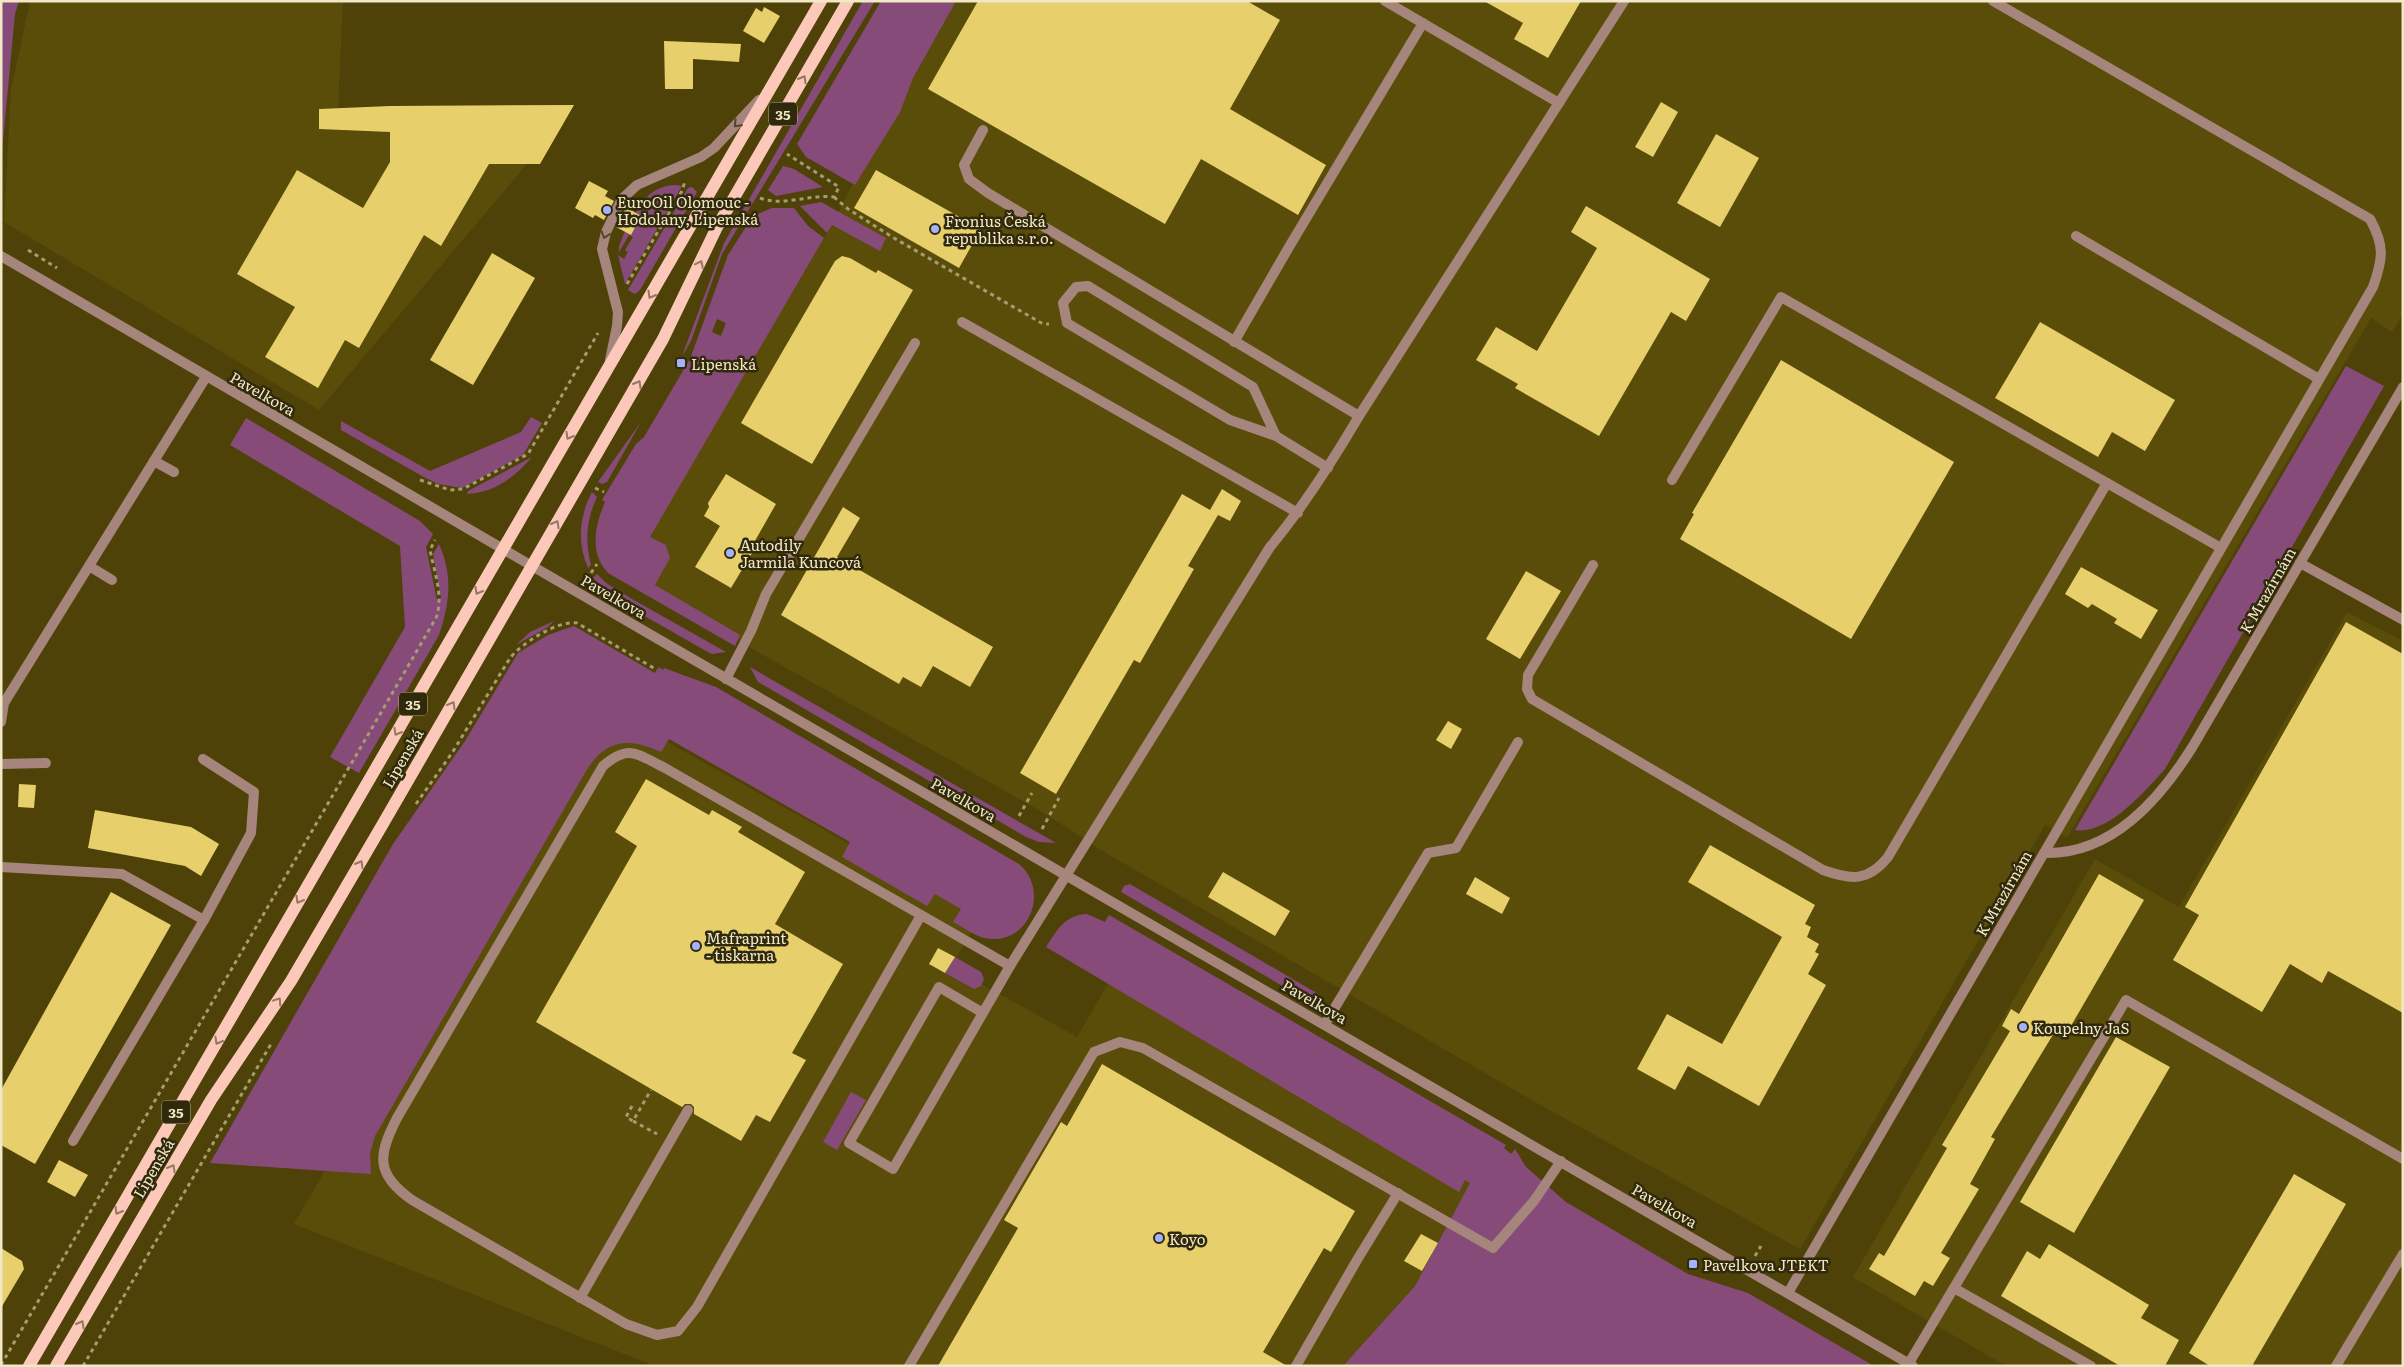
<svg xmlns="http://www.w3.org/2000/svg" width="2404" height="1367" viewBox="0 0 2404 1367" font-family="Literata,serif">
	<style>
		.built { fill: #5a4c09 }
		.green { fill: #874b7a; fill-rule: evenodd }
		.building { fill: #e7cf6b }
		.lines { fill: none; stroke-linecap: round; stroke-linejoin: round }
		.path { stroke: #a59c6f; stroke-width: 3; stroke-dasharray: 4 4; stroke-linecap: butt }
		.service { stroke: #a5857c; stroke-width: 10 }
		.minor { stroke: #a5857c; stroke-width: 10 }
		.tertiary { stroke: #a5857c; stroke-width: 10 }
		.primary { stroke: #fcc8ba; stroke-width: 12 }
		.oneway { stroke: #967862 }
		.oneway2 { stroke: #53452d }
		.poi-dot { fill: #a4b1fc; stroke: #30290b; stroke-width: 2 }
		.labels { text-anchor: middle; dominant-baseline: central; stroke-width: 5; stroke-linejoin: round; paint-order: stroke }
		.shield { fill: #30290b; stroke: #b6af8e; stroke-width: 1 }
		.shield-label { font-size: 14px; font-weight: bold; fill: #f0e8c6 }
		.poi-label { font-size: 15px; fill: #f0e8c6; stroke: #30290b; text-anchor: start }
		.street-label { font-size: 15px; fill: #f0e8c6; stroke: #30290b }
	</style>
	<rect width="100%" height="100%" fill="#4e4208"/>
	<!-- built -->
	<g class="built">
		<polygon points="30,1 343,1 338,109 390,106 574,105 540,164 527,164 319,410 4,222 11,90"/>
		<polygon points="944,1 2403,1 2403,314 2392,332 2371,318 2067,838 2045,825 1800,1249 1535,1102 1106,853 1044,813 625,577 832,225"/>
		<polygon points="2347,612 2403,641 2403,1366 2006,1366 1853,1277 2095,859 2179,907"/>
		<polygon points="596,702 980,917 951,967 1077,1037 1137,934 1494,1139 1415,1286 1343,1366 655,1366 294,1224"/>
	</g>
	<!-- green -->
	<g class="green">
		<polygon points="1,1 19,1 15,14 1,162"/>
		<polygon points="863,1 875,1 722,254 691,341 682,356 724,243"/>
		<polygon points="881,1 956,1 913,78 900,112 855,185 806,157 797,144"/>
		<polygon points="783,166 794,169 823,187 776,196 768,190"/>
		<path d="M676,185L682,186L625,284L618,255L624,259L628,252L625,250L633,237L629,235L619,252C616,243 641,201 650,194C658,188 667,185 676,185Z"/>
		<polygon points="692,187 697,192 691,202 640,290 635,294 628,290 688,188"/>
		<polygon points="821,202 886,238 880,251 832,225 827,233 800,206"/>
		<path d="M772,208H794L808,226L824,238L650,537L666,545L670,558L655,585L740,635L735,646L608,573C589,553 595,525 605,502L602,500L636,444L644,437L690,359L728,255L755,213L758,214ZM717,319L726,323L721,336L712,332Z"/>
		<path d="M2346,366L2384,386L2165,769C2144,792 2108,835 2075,830Z"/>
		<polygon points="531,417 542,423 523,455 462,488 438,484 422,476 341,430 341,421 430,471 521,432"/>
		<path d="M246,418L420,521L433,534L426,547L437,600L441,598L433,554L439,544C453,575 450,603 439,635L359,773L330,757L405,627L400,546L230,445Z"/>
		<polygon points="641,422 607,482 602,484 598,482"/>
		<path d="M532,457C515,477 494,493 467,494L468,491Z"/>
		<path d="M592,492L597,497C586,520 585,541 591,565L588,568C577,542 579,517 592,492Z"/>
		<polygon points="597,574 606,583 632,599 726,652 712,654 706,651 613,598 593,578"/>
		<polygon points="554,621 548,627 516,645 530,632"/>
		<path d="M574,626L655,673L659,667L663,670L664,668L716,687L1019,864C1049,889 1031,941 992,939C978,939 965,928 953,922L961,909L935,894L927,906L842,857L850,842L669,739L661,752C628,737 606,739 586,771L375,1136L370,1153L371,1174L210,1163L393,844L465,741L518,653L548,635Z"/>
		<polygon points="750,667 1056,843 1039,842 1026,837 758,682"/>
		<polygon points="1130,884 1320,995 1308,997 1298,995 1121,892 1124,886"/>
		<path d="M1087,914L1105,922L1109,915L1506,1145L1504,1148L1511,1154L1515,1149L1526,1167L1566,1202L1688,1274L1748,1293L1874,1366H1343L1415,1286L1470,1183L1465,1180L1459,1192L1046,947C1057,930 1065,915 1087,914Z"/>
		<polygon points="955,957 981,972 984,979 981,986 974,989 945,973"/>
		<polygon points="851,1092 866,1100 837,1150 823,1142"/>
	</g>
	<!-- building -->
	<g class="building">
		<polygon points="978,1 1247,1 1280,20 1230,109 1326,165 1298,215 1201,159 1165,224 928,89"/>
		<polygon points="1484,1 1581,1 1548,58 1514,39 1523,23"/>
		<polygon points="764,7 780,16 764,43 743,31 756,8 762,12"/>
		<polygon points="664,41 741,44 739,62 693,59 693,89 665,89"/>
		<polygon points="1661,102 1678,112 1653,157 1635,147"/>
		<polygon points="574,105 540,164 489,164 441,246 424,235 359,348 345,340 318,388 265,357 295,307 237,274 297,170 363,208 390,162 390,132 319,129 319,109 390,106"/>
		<polygon points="1716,134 1759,158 1720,227 1677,203"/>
		<polygon points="876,170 981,229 959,268 854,208"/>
		<polygon points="589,181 608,191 605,196 614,201 604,220 595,215 593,218 575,208"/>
		<polygon points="1586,206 1710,279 1686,321 1671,312 1599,436 1515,388 1518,384 1476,360 1496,327 1537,351 1597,248 1571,232"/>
		<polygon points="626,207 641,216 631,235 616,227"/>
		<polygon points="492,253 535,278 473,385 430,360"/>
		<polygon points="842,256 850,258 876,273 878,270 913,290 812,464 741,423 835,261"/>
		<polygon points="2040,322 2175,400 2145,451 2112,432 2098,457 1995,398"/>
		<polygon points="1781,360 1954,462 1851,639 1680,539 1694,514 1692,513"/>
		<polygon points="726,474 776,504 752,546 755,548 731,588 695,567 720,526 704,516 709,507 708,503"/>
		<polygon points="1222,489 1241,501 1230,521 1218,515 1188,566 1194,569 1140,663 1134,660 1056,794 1020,773 1182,494 1210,510"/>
		<polygon points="843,507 860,518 837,557 993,647 970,687 933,666 921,687 903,677 899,684 781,615"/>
		<polygon points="2081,567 2158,610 2141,639 2114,623 2117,619 2092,604 2088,608 2065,594"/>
		<polygon points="1526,571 1561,591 1520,659 1486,639"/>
		<polygon points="2346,622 2403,654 2403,1013 2328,971 2322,983 2290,964 2262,1012 2173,960 2199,915 2185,907"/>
		<polygon points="1448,721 1462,729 1451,749 1436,740"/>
		<polygon points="646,779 709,815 712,810 742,827 738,832 805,872 775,924 843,964 792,1053 806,1060 770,1122 756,1115 741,1141 694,1114 694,1107 691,1104 685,1104 682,1107 536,1022 637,846 615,832"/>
		<polygon points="19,784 36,785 34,808 18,807"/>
		<polygon points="95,810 191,827 219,844 201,876 185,866 88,848"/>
		<polygon points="1710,845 1815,905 1805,924 1811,927 1807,937 1819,944 1815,952 1819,954 1808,974 1826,985 1759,1106 1688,1066 1675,1090 1637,1069 1667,1014 1722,1044 1782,937 1688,882"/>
		<polygon points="1223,872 1290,911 1275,936 1208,897"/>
		<polygon points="2099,874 2144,900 2064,1038 2054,1033 1991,1137 1995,1139 1970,1184 1979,1189 1941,1253 1950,1258 1933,1286 1924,1281 1915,1296 1869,1269 1879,1253 1884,1256 1947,1148 1942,1145 2010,1031 2002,1026 2011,1009 2019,1014"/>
		<polygon points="1475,877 1510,898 1502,914 1466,894"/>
		<polygon points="111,892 171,925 35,1164 1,1145 1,1090"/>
		<polygon points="938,948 955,957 945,973 929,964"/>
		<polygon points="2116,1037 2170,1067 2074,1233 2020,1202"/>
		<polygon points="1102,1064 1355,1211 1331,1252 1324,1248 1263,1352 1287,1366 938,1366 1018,1228 1004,1220 1061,1122 1067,1126"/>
		<polygon points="59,1160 88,1175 75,1197 47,1182"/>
		<polygon points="2294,1174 2346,1204 2252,1366 2210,1366 2189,1353"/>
		<polygon points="1421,1234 1438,1243 1422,1271 1404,1261"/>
		<polygon points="2049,1244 2149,1305 2141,1318 2179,1340 2165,1366 2120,1366 2001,1296 2027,1251 2040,1259"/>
		<polygon points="1,1248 22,1261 24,1269 1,1308"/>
	</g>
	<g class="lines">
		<!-- path -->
		<g class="path">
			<polyline points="834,197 848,209 894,238 1043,324 1049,324"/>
			<path d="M760,198C783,207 809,194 834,197L839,187L787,154"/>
			<polyline points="28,250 57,268"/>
			<polyline points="627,284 682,191 685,181"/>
			<polyline points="420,480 450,490 463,489 528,454 598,333"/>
			<polyline points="595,488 604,492"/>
			<polyline points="591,573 597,564"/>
			<path d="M416,804L452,753L510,658C522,643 558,620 577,623L657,670"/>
			<polyline points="1019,816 1032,793"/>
			<polyline points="1042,829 1059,798"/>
			<polyline points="632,1106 626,1117 633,1121 651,1090"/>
			<polyline points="633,1121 657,1134"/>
			<polyline points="1755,1256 1761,1246"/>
			<path d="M1,1365L436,618C444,597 434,571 430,550L435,540"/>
			<polyline points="83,1366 271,1044"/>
		</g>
		<!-- service -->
		<g class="service">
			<polyline points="1385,1 1559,103"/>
			<path d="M1993,1L2370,219C2385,246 2383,259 2373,287L2044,853"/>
			<polyline points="983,130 964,165 969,179 988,193 1359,416"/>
			<polyline points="2076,236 2319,379"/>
			<polyline points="962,322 1298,513"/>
			<polyline points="1234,342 1289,247 1423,23"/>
			<polyline points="610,360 617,326 618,312 602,249 606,232 622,199 637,185 701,157 714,148 759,100"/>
			<polyline points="1276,436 1230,420 1067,323 1063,303 1076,287 1088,286 1253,387 1276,436 1328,468"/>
			<polyline points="154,461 174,472"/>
			<polyline points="1672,480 1781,297 2221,548"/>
			<polyline points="2300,563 2403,620"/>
			<path d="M1593,565L1528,675L1527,689L1532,699L1823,870C1851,880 1868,882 1888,857L2107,483"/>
			<polyline points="89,566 112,580"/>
			<polyline points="726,679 751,631 766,594 915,343"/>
			<polyline points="1,722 4,703 206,377"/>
			<polyline points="1,764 46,763"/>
			<polyline points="1,867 122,874 204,920 251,833 254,792 203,759"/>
			<path d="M920,917L697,1307L678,1331L657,1335L626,1324L412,1200C375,1174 378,1155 397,1118L603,766C630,743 638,755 665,768L1010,966"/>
			<path d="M983,1013L939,987L849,1143L893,1169L1010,966L1270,547C1304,506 1332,462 1359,416L1624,1"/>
			<polyline points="1325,1024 1428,853 1456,848 1518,742"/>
			<polyline points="73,1141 204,920"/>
			<polyline points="1954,1288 2091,1366"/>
			<polyline points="580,1298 688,1110"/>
			<polyline points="1909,1363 2126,1000 2403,1159"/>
			<polyline points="909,1366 1094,1052 1120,1042 1143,1048 1493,1248 1534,1201 1561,1161"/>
			<polyline points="1296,1366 1357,1260 1398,1193"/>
			<polyline points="2336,1366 2403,1254"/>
		</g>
		<!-- minor -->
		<g class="minor">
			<polyline points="1,256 532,566"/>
			<path d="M1788,1293L2044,853C2112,855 2160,799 2193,746L2403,387"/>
		</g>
		<!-- tertiary -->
		<polyline class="tertiary" points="532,566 1913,1366"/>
		<!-- primary -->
		<g class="primary">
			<polyline points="29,1366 821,1"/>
			<polyline points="56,1366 211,1100 291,981 384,822 663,339 717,227 848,1"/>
		</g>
	</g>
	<!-- one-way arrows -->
	<defs><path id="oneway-chevron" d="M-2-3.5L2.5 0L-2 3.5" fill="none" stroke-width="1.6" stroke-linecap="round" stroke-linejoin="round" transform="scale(1.25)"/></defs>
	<g class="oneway">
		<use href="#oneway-chevron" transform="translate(803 79) rotate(-60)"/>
		<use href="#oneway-chevron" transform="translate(700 264) rotate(-64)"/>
		<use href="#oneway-chevron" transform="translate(651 295) rotate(120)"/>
		<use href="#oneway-chevron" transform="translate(638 384) rotate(-60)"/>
		<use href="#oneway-chevron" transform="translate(569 436) rotate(120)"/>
		<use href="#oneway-chevron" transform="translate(556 524) rotate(-60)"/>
		<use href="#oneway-chevron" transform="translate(478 591) rotate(120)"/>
		<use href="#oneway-chevron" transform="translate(452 705) rotate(-60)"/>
		<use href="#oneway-chevron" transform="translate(397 732) rotate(120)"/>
		<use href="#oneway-chevron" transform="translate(360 864) rotate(-60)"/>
		<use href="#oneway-chevron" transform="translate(299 900) rotate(120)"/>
		<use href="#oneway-chevron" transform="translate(278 1001) rotate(-56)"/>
		<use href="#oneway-chevron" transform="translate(218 1041) rotate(120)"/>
		<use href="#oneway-chevron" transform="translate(172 1168) rotate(-60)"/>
		<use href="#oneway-chevron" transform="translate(118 1211) rotate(120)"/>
		<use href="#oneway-chevron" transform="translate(81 1324) rotate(-60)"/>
	</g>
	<g class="oneway2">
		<use href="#oneway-chevron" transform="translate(737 124) rotate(134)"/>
		<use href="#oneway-chevron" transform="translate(605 235) rotate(108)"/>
	</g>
	<!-- markers -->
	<g class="poi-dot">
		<circle cx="607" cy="210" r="5"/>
		<circle cx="935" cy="229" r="5"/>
		<rect x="676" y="358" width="10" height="10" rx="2.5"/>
		<circle cx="730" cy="553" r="5"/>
		<circle cx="696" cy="946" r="5"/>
		<circle cx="2023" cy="1027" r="5"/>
		<circle cx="1159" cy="1238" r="5"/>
		<rect x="1688" y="1259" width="10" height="10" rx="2.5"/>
	</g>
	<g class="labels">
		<!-- shield labels -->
		<g class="shield">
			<rect x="769" y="102.5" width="28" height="23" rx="4"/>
			<rect x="399" y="692.5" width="28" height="23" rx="4"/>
			<rect x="162" y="1100.5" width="28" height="23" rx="4"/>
		</g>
		<g class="shield-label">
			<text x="783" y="114">35</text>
			<text x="413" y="704">35</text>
			<text x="176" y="1112">35</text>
		</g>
		<!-- poi labels -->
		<g class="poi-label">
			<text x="617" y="201">EuroOil Olomouc -<tspan x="617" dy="17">Hodolany, Lipenská</tspan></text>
			<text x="945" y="220">Fronius Česká<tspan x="945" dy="17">republika s.r.o.</tspan></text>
			<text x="691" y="363">Lipenská</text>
			<text x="740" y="544">Autodíly<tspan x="740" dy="17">Jarmila Kuncová</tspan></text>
			<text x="706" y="937">Mafraprint<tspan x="706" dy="17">- tiskarna</tspan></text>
			<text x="2033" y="1027">Koupelny JaS</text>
			<text x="1169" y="1238">Koyo</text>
			<text x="1703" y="1264">Pavelkova JTEKT</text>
		</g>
		<!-- street labels -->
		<g class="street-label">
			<text transform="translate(263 393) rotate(30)">Pavelkova</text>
			<text transform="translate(2267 590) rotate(-60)">K Mrazírnám</text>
			<text transform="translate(614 596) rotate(30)">Pavelkova</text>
			<text transform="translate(402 758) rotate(-60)">Lipenská</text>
			<text transform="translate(964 799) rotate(30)">Pavelkova</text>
			<text transform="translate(2003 893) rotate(-60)">K Mrazírnám</text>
			<text transform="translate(1315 1001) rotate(30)">Pavelkova</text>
			<text transform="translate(153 1168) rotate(-60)">Lipenská</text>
			<text transform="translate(1665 1205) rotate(30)">Pavelkova</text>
		</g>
	</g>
	<!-- border -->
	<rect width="2404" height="1367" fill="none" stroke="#f0e8c6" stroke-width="5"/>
</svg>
